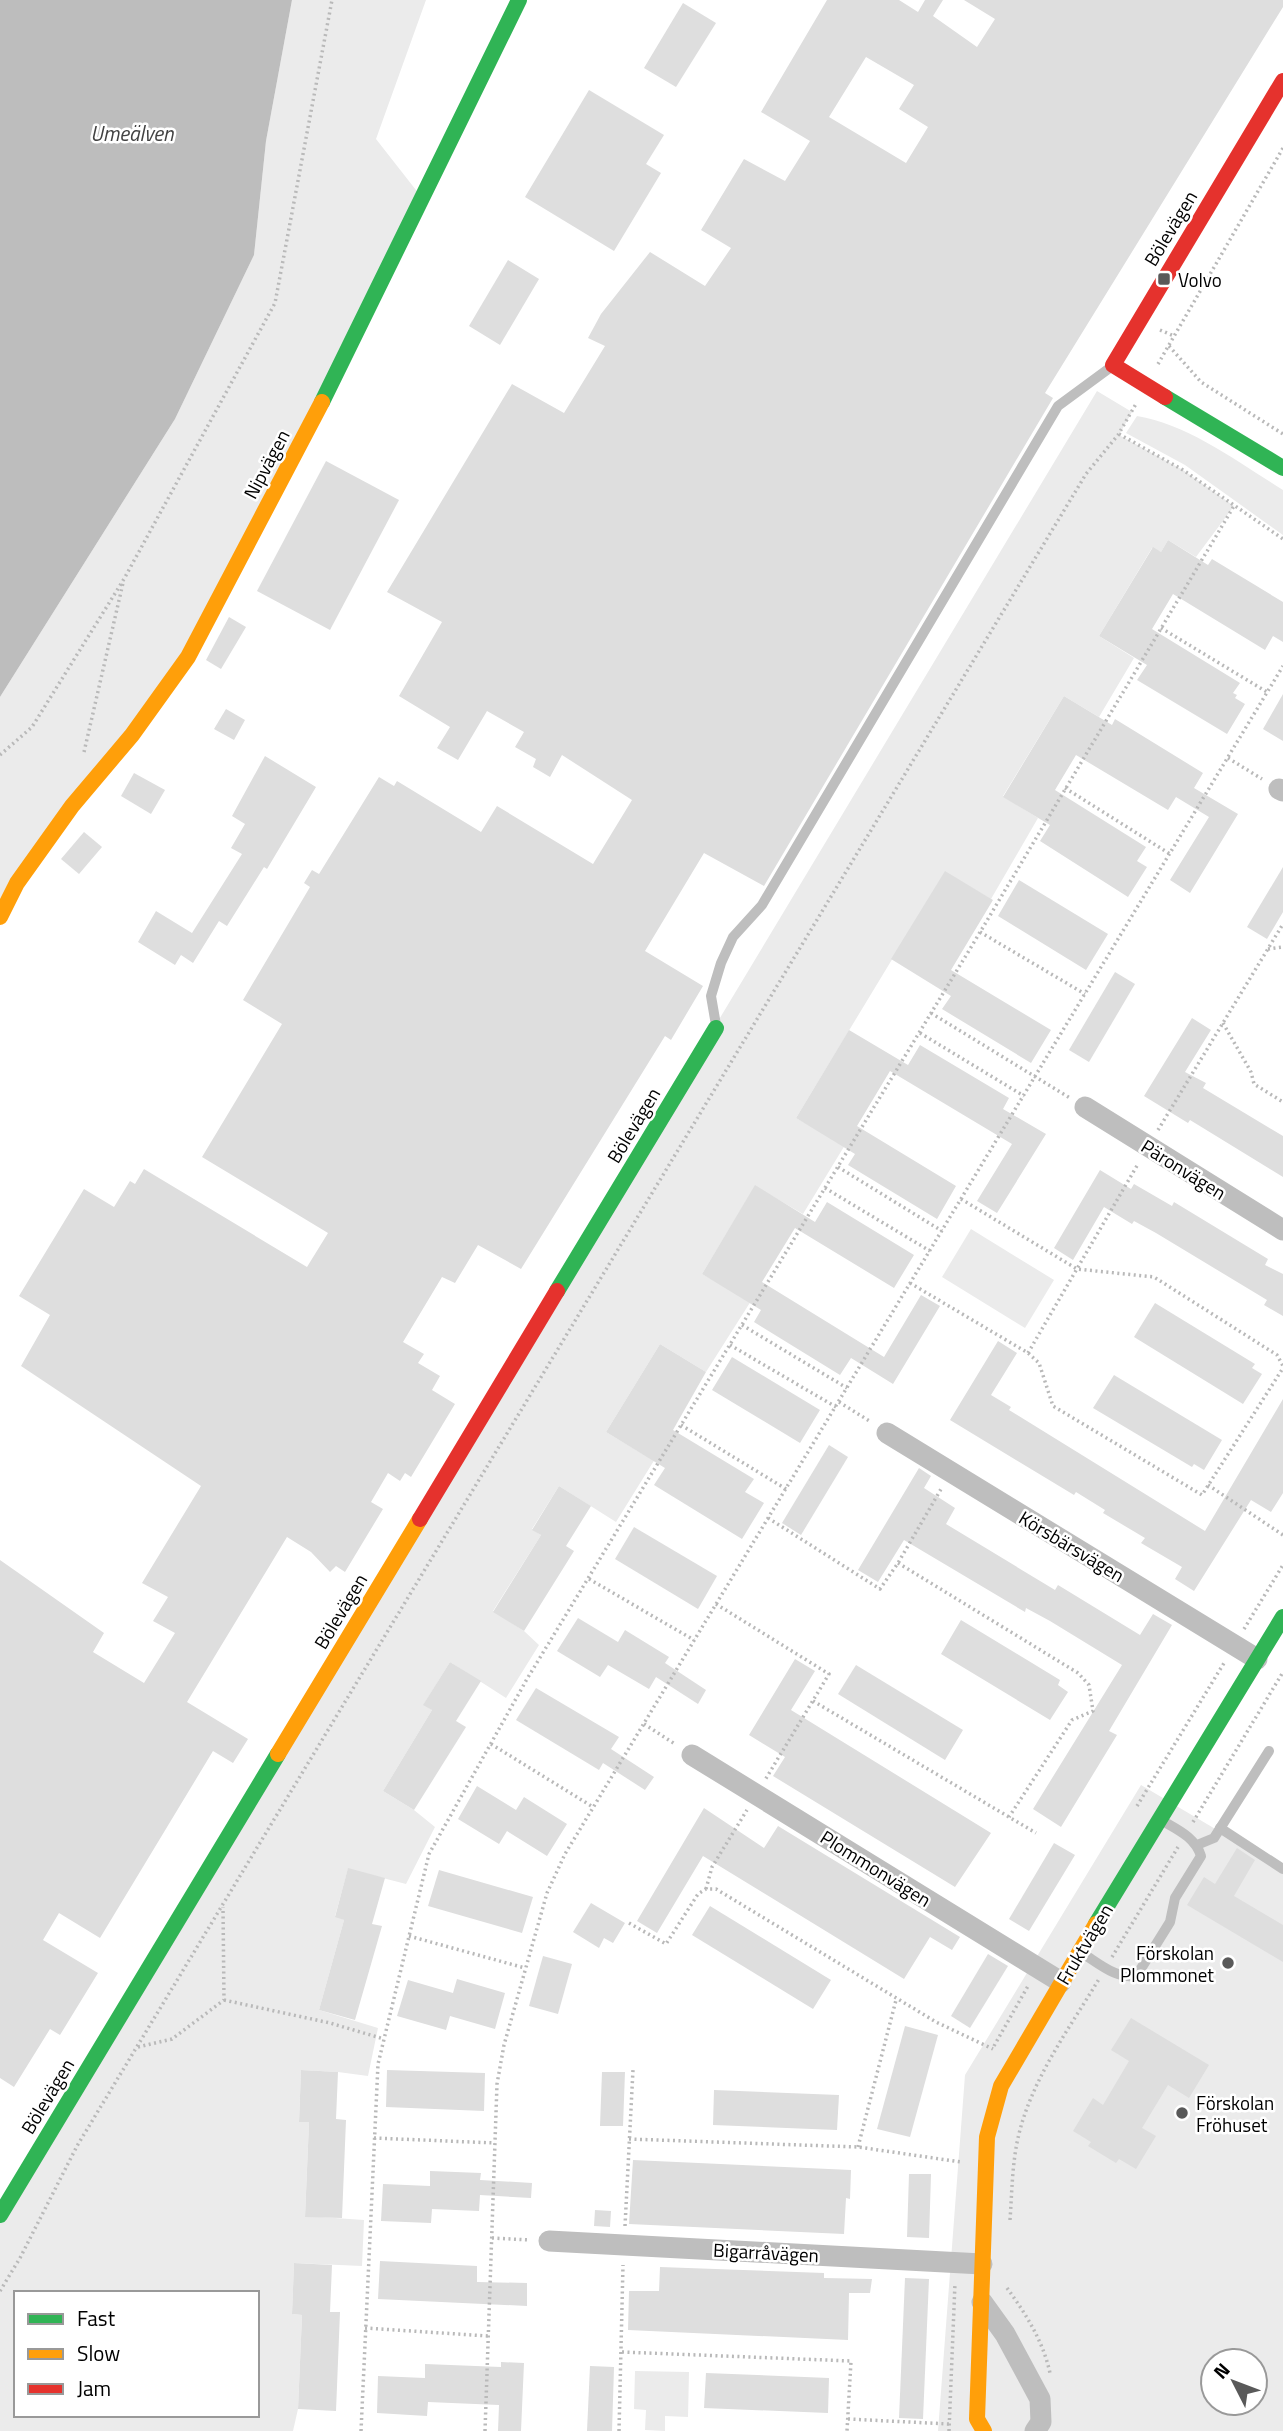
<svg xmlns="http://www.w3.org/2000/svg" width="1283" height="2431" viewBox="0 0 1283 2431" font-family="'Titillium Web',sans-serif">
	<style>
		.green { fill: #ebebeb; fill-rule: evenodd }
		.water { fill: #bdbdbd }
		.building { fill: #dedede; fill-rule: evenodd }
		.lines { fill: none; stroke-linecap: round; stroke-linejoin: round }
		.path { stroke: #b9b9b9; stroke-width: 3.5; stroke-dasharray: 2 3.5; stroke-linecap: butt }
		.lane { stroke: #bebebe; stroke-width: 10 }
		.street { stroke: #bebebe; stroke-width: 21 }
		.fast { stroke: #30b455; stroke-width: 16 }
		.slow { stroke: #ff9f0a; stroke-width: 16 }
		.jam { stroke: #e5322d; stroke-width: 16 }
		.poi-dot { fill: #595959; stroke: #fff; stroke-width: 2.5 }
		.labels { text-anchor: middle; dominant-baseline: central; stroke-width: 5; stroke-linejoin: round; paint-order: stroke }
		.street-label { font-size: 19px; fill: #000; stroke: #fff }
		.poi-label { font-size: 19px; fill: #000; stroke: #fff; text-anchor: start }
		.water-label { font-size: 21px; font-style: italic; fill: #424242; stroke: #fff }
	</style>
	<rect width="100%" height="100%" fill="#fff"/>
	<!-- green -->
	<g class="green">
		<polygon points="292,0 426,0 376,139 423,199 188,657 0,917 0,697 175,419 254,255 266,141"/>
		<path d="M1097,391L1132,412L1119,435L1183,470L1234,506L1196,557L1168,540L1161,552L1152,548L1099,636L1134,658L1099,717L1064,696L1003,796L1038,818L991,899L945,872L796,1118L845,1145L803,1214L755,1186L702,1274L751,1301L706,1372L660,1344L606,1432L641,1453L655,1459L616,1522L559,1486L532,1529L541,1535L493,1611L524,1631L539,1645L506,1698L450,1662L424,1704L432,1710L383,1791L414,1810L435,1827L406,1884L348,1869L335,1916L344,1920L319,2010L378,2028L368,2076L338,2072L301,2070L299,2121L309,2122L305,2216L364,2220L362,2266L294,2263L292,2314L302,2315L298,2409L293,2431H0V2215ZM16,2293H257V2415H16Z"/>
		<path d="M1137,416C1188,424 1239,463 1283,490V535L1185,465L1126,433Z"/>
		<polygon points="971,1229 1054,1280 1025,1328 942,1277"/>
		<path d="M1141,1785L1283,1869V2431H938L965,2075ZM1213,2361H1255V2403H1213Z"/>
		<polygon points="635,2371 689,2372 688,2417 665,2416 665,2431 645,2430 646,2410 634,2409"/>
	</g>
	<!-- water -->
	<polygon class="water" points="0,0 292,0 266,141 254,255 175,419 0,697"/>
	<!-- building -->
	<g class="building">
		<path d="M827,0H899L918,12L925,0H943L933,16L977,47L995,19L964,0H1283V7L1045,393L1053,398L764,886L704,853L645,951L703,986L671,1040L665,1036L521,1269L478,1245L455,1283L442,1277L403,1342L424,1354L418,1363L440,1376L432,1390L455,1404L411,1477L405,1473L400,1481L388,1473L371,1502L383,1509L345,1572L336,1566L330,1572L311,1552L287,1537L187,1702L248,1739L233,1763L213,1751L100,1938L59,1913L43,1940L98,1973L60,2035L50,2029L14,2087L0,2078V1560L104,1633L93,1652L144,1683L175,1633L153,1621L168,1597L142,1583L201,1486L21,1366L50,1315L19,1296L84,1189L114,1207L130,1181L135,1184L144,1169L307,1267L328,1233L202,1157L282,1024L243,1000L310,887L304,883L312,870L319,874L379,777L394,786L397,781L481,832L497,806L593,864L632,800L562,755L550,777L533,767L536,759L515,747L524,732L487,711L458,760L437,748L450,727L399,696L442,622L387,592L512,384L564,413L605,346L588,338L601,314L650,252L705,286L731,248L701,230L744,159L785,181L810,141L761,112ZM866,57L914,85L899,109L928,127L906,163L829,117Z"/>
		<polygon points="683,3 716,23 676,87 644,68"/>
		<polygon points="589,90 664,135 646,164 661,173 614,251 525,197"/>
		<polygon points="508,260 539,279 500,345 469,326"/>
		<polygon points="326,461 399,500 330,630 257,591"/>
		<polygon points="1168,540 1208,565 1212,559 1283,602 1283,642 1273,636 1265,650 1173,594 1152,629 1240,683 1233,693 1237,695 1235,698 1245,704 1227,734 1137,680 1147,665 1099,636 1153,547 1161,552"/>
		<polygon points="229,617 246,627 221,669 206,660"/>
		<polygon points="1283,694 1283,741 1263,729"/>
		<polygon points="1064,696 1112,725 1115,719 1203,773 1194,788 1238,814 1190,893 1170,880 1209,817 1176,797 1168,810 1076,755 1055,790 1146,847 1137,861 1147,867 1128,897 1040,841 1050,825 1003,797"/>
		<polygon points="226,709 245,720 234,740 214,729"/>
		<polygon points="265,756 316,787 267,869 264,867 227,926 219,921 193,963 181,955 175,965 138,942 156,911 192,933 242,854 231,848 245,824 232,816"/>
		<polygon points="134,773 165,790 151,814 121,796"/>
		<polygon points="84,832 102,847 79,874 61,859"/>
		<polygon points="1283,867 1283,912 1267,939 1247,927"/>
		<polygon points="945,871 993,900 951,970 1051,1030 1031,1063 942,1009 951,996 891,959"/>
		<polygon points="1019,880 1108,934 1086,970 998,916"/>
		<polygon points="1115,972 1135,984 1089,1062 1069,1050"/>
		<polygon points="1192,1018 1211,1030 1185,1072 1206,1083 1203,1088 1283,1136 1283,1177 1190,1120 1188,1123 1144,1096"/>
		<polygon points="849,1030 908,1065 920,1045 1009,1098 1003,1109 1046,1134 997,1213 977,1201 1012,1144 890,1071 857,1126 956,1186 937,1219 848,1165 855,1154 796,1118"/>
		<polygon points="1100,1170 1131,1189 1134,1184 1172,1206 1174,1202 1268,1259 1265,1265 1283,1274 1283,1316 1264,1305 1267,1300 1156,1233 1134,1221 1132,1224 1104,1207 1073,1260 1054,1248"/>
		<polygon points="755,1185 815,1222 827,1202 914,1255 894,1288 795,1228 762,1282 884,1357 921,1295 940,1306 893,1384 851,1358 840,1375 754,1322 761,1310 702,1274"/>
		<polygon points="1155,1303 1255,1364 1252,1368 1262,1374 1243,1404 1134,1337"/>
		<polygon points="998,1341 1017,1353 991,1395 1011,1407 1009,1410 1205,1531 1283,1399 1283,1493 1271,1512 1251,1500 1194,1591 1175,1579 1182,1567 1141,1543 1145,1538 1103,1513 1105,1510 1076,1492 1074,1495 950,1420"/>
		<polygon points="660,1344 706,1372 673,1430 754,1479 745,1492 764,1503 742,1539 654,1485 665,1468 606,1432"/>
		<polygon points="732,1357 820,1410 800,1443 712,1390"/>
		<polygon points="1114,1375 1222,1440 1204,1470 1194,1464 1192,1467 1093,1408"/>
		<polygon points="829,1445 848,1457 801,1535 782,1523"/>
		<polygon points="919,1468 931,1476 924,1488 955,1508 946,1524 1055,1590 1058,1585 1140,1635 1153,1614 1172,1625 1109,1731 1117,1735 1061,1827 1033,1809 1122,1665 1050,1621 1026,1608 1025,1612 904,1540 878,1582 858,1570"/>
		<polygon points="559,1486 591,1506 566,1546 574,1551 524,1631 493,1612 541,1535 532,1530"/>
		<polygon points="634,1527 717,1576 698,1609 615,1559"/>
		<polygon points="578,1618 618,1642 625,1630 669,1657 665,1663 706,1690 698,1704 656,1677 649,1689 608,1665 600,1677 557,1651"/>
		<polygon points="961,1620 1060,1680 1058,1685 1068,1692 1050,1720 941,1654"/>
		<polygon points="795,1659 815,1671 791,1710 991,1833 955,1887 773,1776 785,1757 749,1735"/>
		<polygon points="450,1662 481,1681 456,1721 466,1727 414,1810 383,1791 432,1710 423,1705"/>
		<polygon points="856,1665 963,1730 945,1760 838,1694"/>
		<polygon points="536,1688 619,1737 611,1749 654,1777 645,1790 603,1763 599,1770 516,1720"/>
		<polygon points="477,1786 516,1810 524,1797 567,1824 547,1856 507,1831 499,1844 458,1819"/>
		<polygon points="704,1808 764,1848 778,1826 960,1937 952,1950 930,1937 904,1979 703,1856 657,1933 637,1921"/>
		<polygon points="1054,1843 1075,1855 1029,1931 1009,1919"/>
		<polygon points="1237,1848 1255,1860 1234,1896 1283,1925 1283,1962 1187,1905 1204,1877 1215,1884"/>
		<polygon points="348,1868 385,1878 372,1924 382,1926 355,2020 319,2010 344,1920 335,1917"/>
		<polygon points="439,1870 533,1897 522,1933 428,1906"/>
		<polygon points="591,1903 625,1923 613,1943 604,1938 599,1948 573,1932"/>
		<polygon points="710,1906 831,1980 813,2009 692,1935"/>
		<polygon points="988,1954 1008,1966 970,2028 951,2016"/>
		<polygon points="543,1956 572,1964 558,2014 529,2006"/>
		<polygon points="457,1979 505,1993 495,2029 450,2016 446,2030 397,2016 408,1980 453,1993"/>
		<polygon points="1131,2018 1209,2065 1189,2098 1168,2085 1142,2128 1156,2136 1136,2169 1119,2159 1116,2163 1088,2146 1091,2142 1073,2131 1093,2098 1103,2105 1129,2061 1111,2050"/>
		<polygon points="905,2026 938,2035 910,2137 877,2129"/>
		<polygon points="301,2070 338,2072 336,2119 346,2120 342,2218 305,2217 309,2122 299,2122"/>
		<polygon points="387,2070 485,2073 484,2111 386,2107"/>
		<polygon points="602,2072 625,2072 623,2126 600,2126"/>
		<polygon points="714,2090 839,2095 837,2130 713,2125"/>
		<polygon points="633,2160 851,2170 850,2199 846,2198 844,2234 629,2224"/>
		<polygon points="430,2171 481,2173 480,2180 532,2183 531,2198 480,2195 479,2211 432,2209 431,2223 381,2221 383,2184 430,2186"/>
		<polygon points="909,2174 931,2174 929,2238 907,2237"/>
		<polygon points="595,2210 611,2211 610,2227 594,2226"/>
		<polygon points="380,2261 477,2266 477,2282 527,2283 527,2306 378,2299"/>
		<polygon points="294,2263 332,2265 330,2312 340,2312 336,2411 298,2409 302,2315 292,2314"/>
		<polygon points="660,2267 824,2273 824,2278 872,2279 870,2293 849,2293 848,2340 628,2330 629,2291 659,2291"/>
		<polygon points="905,2278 929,2279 923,2419 899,2418"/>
		<polygon points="501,2362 524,2363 521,2431 498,2431 499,2405 428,2402 427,2416 377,2413 378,2376 425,2378 425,2364 501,2367"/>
		<polygon points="590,2366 614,2367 612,2431 587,2431"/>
		<polygon points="706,2373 829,2378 828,2413 704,2408"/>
	</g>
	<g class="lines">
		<!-- path -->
		<g class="path">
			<polyline points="1160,330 1174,336"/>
			<polyline points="1169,346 1201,382 1283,434"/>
			<polyline points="1158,364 1283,148"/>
			<polyline points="1119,434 1183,470 1283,539"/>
			<polyline points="1161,628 1267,692"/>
			<polyline points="84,752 123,583"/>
			<polyline points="0,755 32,727 124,579 275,303 332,0"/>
			<polyline points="1228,758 1262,779"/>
			<polyline points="1065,788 1170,854"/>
			<polyline points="980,932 1085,994"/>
			<polyline points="1268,949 1283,947"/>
			<polyline points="931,1013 1070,1098"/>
			<polyline points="1223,1023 1251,1072 1254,1084 1283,1102"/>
			<polyline points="920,1033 1024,1096"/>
			<polyline points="1158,1130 1283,924"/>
			<polyline points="838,1167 942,1231"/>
			<polyline points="825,1188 930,1251"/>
			<polyline points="961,1199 1077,1269 1154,1277 1277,1355 1283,1366"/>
			<polyline points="910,1283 1028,1353 1039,1363 1053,1406 1202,1495 1283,1368"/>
			<polyline points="742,1325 847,1388"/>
			<polyline points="730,1345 836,1407"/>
			<polyline points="1028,1353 1138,1164"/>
			<polyline points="839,1402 871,1422"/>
			<polyline points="681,1425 786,1489"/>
			<polyline points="1208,1485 1283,1535"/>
			<polyline points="768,1518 880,1589 898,1563 941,1489"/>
			<polyline points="898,1563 1078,1673 1089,1685 1093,1711 1072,1720 1009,1817"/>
			<polyline points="589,1579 694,1640"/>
			<polyline points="716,1604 829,1674 765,1780"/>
			<polyline points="1244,1629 1283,1565"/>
			<polyline points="813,1701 1036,1833"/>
			<polyline points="644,1724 675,1744"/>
			<polyline points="491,1744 593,1807"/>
			<polyline points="1137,1806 1224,1663"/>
			<polyline points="1193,1822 1283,1672"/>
			<polyline points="706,1889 712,1867 747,1810"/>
			<polyline points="629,1923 666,1944 698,1894 706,1889 716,1889 936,2022 993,2049"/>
			<polyline points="409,1936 525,1968"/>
			<polyline points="1112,1957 1178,1847"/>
			<polyline points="224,2000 330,2023 384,2039"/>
			<polyline points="994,2046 1028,1986"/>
			<polyline points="138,2047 172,2039 224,2000 223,1907"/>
			<polyline points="374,2138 495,2143"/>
			<polyline points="629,2139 858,2147 961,2162"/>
			<polyline points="858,2147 896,2000"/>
			<path d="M1010,2220C1012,2192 1012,2165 1018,2138C1031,2080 1069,2029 1099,1979"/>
			<polyline points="625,2226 633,2070"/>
			<polyline points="492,2238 530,2240"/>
			<path d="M1007,2288C1026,2314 1043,2341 1050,2373"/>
			<polyline points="0,2291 20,2258 77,2146 1086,474 1118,435 1136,404"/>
			<polyline points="365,2328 488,2336"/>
			<polyline points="622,2352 851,2361 847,2431"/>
			<polyline points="848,2419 949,2424"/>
			<polyline points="361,2431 378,2064 429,1854 527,1679 976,939 1234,506"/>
			<polyline points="485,2431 497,2084 504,2045 547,1893 565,1854 1283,666"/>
			<polyline points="619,2431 623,2265"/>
			<polyline points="949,2431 955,2283"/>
		</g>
		<!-- lane -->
		<g class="lane">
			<polyline points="716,1025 711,996 721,963 733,937 762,905 1058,406 1111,367"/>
			<polyline points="1220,1828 1283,1869"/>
			<polyline points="1197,1845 1214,1838 1269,1751"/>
			<path d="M1082,1953C1097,1962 1118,1981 1137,1975L1170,1922L1175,1898L1201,1856C1195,1837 1178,1830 1161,1820"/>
		</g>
		<!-- street -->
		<g class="street">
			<polyline points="1279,789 1283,791"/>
			<polyline points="1085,1107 1283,1230"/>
			<polyline points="887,1433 1257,1659"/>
			<polyline points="692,1755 1061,1982"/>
			<polyline points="549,2241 982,2264"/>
			<polyline points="982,2302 1005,2334 1040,2399 1041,2422 1035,2431"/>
		</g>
		<!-- fast -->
		<g class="fast">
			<polyline points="1165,397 1283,468"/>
			<polyline points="322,402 519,0"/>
			<polyline points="557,1291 716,1028"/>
			<polyline points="1096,1924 1283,1617"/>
			<polyline points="0,2215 278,1754"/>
		</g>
		<!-- slow -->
		<g class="slow">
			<polyline points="0,917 17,883 72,806 132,735 188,657 322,402"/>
			<polyline points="278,1754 420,1519"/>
			<polyline points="984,2431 977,2419 987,2137 1001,2086 1096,1924"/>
		</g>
		<!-- jam -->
		<g class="jam">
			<polyline points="1165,397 1113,365 1283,81"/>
			<polyline points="420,1519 557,1291"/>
		</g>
	</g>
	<!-- markers -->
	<g class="poi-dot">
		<rect x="1157" y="272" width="14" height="14" rx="3.5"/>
		<circle cx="1228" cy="1963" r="7"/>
		<circle cx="1182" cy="2113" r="7"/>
	</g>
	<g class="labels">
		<!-- street labels -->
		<g class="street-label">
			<text transform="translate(1170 228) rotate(-59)">Bölevägen</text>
			<text transform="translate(266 464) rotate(-62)">Nipvägen</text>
			<text transform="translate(633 1125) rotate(-59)">Bölevägen</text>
			<text transform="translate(1184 1169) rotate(32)">Päronvägen</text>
			<text transform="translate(1072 1546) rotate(31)">Körsbärsvägen</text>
			<text transform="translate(340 1611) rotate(-59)">Bölevägen</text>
			<text transform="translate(876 1868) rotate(32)">Plommonvägen</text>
			<text transform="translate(1084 1944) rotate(-59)">Fruktvägen</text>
			<text transform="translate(47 2096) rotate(-59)">Bölevägen</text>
			<text transform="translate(766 2252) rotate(3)">Bigarråvägen</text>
		</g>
		<!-- poi labels -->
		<g class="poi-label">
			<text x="1178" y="279">Volvo</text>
			<text x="1214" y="1952" text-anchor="end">Förskolan<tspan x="1214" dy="22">Plommonet</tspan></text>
			<text x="1196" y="2102">Förskolan<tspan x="1196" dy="22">Fröhuset</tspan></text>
		</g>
		<!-- water labels -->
		<g class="water-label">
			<text x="132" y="133">Umeälven</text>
		</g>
	</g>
	<!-- legend -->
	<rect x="14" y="2291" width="245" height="126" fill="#ffffff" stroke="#999999" stroke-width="2"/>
	<rect x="28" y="2314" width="35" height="10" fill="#30b455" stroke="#999999" stroke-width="2"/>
	<text x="77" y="2326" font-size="21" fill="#000000">Fast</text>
	<rect x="28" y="2349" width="35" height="10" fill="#ff9f0a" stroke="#999999" stroke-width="2"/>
	<text x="77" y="2361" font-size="21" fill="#000000">Slow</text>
	<rect x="28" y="2384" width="35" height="10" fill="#e5322d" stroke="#999999" stroke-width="2"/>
	<text x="77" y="2396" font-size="21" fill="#000000">Jam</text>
	<!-- north arrow -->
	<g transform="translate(1234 2382) rotate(312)"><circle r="33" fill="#ffffff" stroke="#999999" stroke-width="2"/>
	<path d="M0-5L12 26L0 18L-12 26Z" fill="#595959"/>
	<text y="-10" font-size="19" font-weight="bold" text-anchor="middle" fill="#000000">N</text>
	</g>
</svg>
